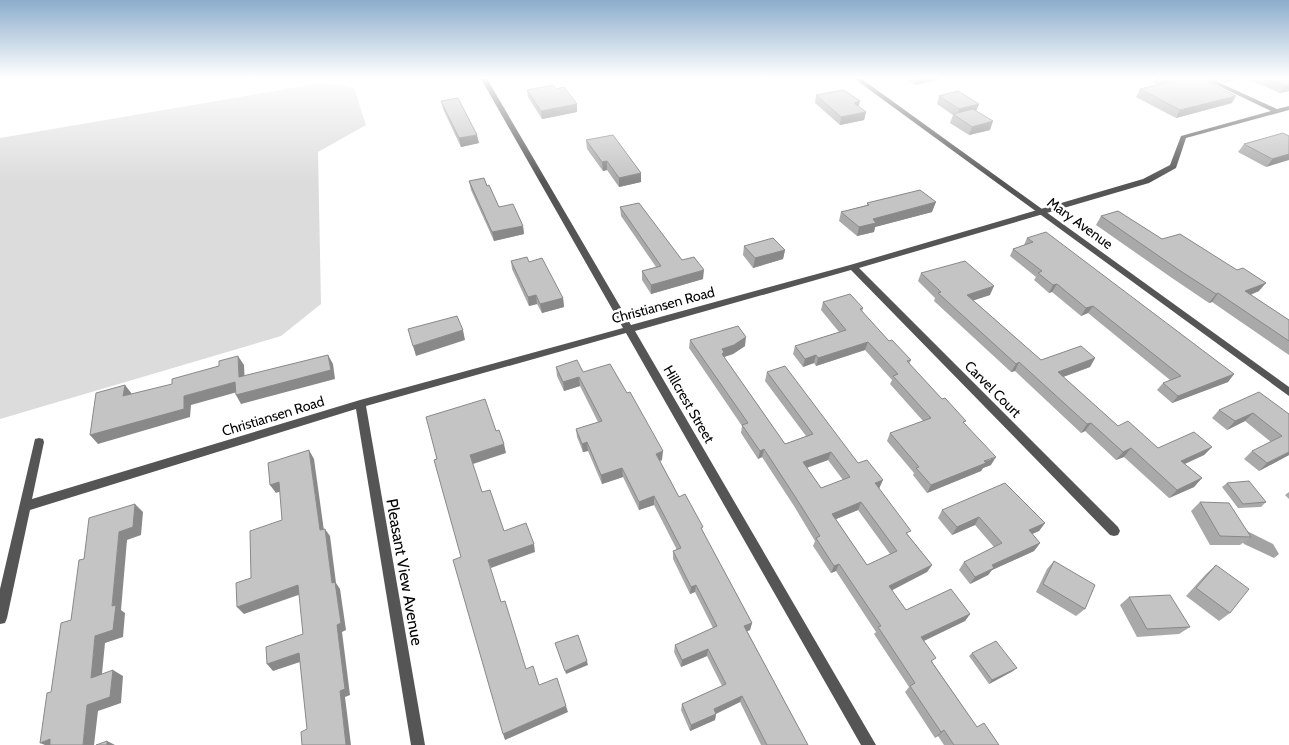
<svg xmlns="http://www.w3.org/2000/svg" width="1289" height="745" font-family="Cabin,sans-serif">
  <rect width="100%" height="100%" fill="#fff"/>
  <!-- green -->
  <path fill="#dcdcdc" d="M321 83 354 88 366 125 318 152 321 304 281 336 0 419V138Z"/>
  <!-- water -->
  <path fill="#a3a3a3" d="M1247 531 1273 544 1279 554 1274 558 1244 544 1240 538 1243 532Z"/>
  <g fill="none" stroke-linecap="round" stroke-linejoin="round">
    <!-- minor -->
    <path fill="#555" fill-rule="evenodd" d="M480 77H486L631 325 850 265 1143 179 1170 165 1181 136 1271 111 1200 77H1207L1277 109 1289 106V110L1186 138 1176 168 1149 183 859 268 1118 527 1120 531 1118 535 1114 536 1110 535 851 270 635 331 876 745H861L626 333 366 406 425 745H411L356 409 30 510 7 618 5 623 0 624V589L35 439 39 438 43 439 44 442 32 499 360 400 623 328Z"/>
    <!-- tertiary -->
    <path fill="#555" fill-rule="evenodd" d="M852 77H859L1289 387V396Z"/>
  </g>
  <!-- wall -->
  <path fill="#a9a9a9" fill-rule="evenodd" d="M903 77H939L938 80 915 85Z
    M1156 77H1289V91L1280 93 1245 78 1224 83 1217 80 1214 85 1232 103 1176 118 1136 97 1140 89 1158 85 1153 83Z
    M556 89 577 104V112L542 119 528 97 527 90Z
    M816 95 859 107 866 112 864 120 840 125 815 103Z
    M939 96 979 104 976 111 990 130 969 135 950 123 953 115 937 104Z
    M441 101 479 143 461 147 443 109Z
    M1289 136 1266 167 1238 152 1244 144Z
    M586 140 641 182 619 187 607 170 603 171 587 149Z
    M469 181 487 186 499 207 523 226 524 234 494 241 471 190Z
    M867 203 932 212 875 227 874 232 857 236 839 221 841 212 867 205Z
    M620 207 682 260 703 279 651 294 642 280V271L656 267 621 216Z
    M1101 216 1162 239 1259 291 1251 295 1289 320V355L1212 302 1209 303 1172 278 1096 225Z
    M1027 238 1234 374 1228 382 1172 403 1157 390 1163 383 1170 380 1088 313 1081 316 1052 292 1049 293 1034 280 1036 277 1010 256 1013 249 1024 245Z
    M744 246 785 250 783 259 753 268 743 255Z
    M511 261 529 262 563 298 564 307 542 313 537 304 529 306 512 269Z
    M921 273 990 295 973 300 1041 360 1095 358 1090 367 1063 377 1118 426 1158 448 1212 447 1204 455 1185 464 1202 478 1194 487 1169 498 1124 457 1116 460 1085 431 1081 433 1015 371 1011 372 934 301 935 298 918 281Z
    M823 302 863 308 862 312 889 341 911 360 909 364 965 424 991 465 983 468 981 471 927 493 913 475 914 473 887 441 890 433 923 421 890 384 892 380 865 350 816 366 814 363 803 367 793 354 795 346 839 332 821 310Z
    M690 340 745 346 733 354 724 357 785 444 806 436 765 381 767 372 858 463 879 489 909 536 932 565 927 572 891 590 906 610 970 614 965 621 924 641 933 663 977 727 999 745H944L938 736 935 738 905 692 909 687 874 634 876 632 836 571 831 573 813 546 815 541 794 506 762 457 758 459 741 433 742 426 689 348ZM828 460 843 480 821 488 807 468ZM858 510 890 554 867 565 836 519Z
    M556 367 583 372 662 460 660 461 679 497 703 532 752 623 750 630 747 631 808 745H761L740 702 716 714 715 720 690 731 681 710 682 704 722 686 707 656 681 667 674 652 675 645 713 628 695 592 690 594 673 559V551L677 550 654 505 639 510 623 477 602 484 588 451 583 452 577 437 576 429 598 422 580 386 564 391 557 376Z
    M1219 410 1289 414V455L1259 471 1244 459 1252 451 1271 442 1245 421 1227 430 1212 418Z
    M1227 483 1266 502 1261 507 1238 508 1222 487Z
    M1289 492V499L1285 495Z
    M1200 502 1251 537 1240 545H1210L1191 511Z
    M942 510 1045 523 1039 531 1032 534 1040 543 1034 551 992 570 988 575 970 584 959 570 964 562 994 547 975 525 952 535 938 518Z
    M1054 561 1085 609 1076 616 1036 592 1047 569Z
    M1216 565 1230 613 1219 621 1186 596 1206 574Z
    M1129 597 1190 627 1179 634 1137 637 1120 605Z
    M972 653 1013 671 989 684 969 656Z"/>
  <!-- shaded-wall -->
  <path fill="#898989" d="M784 77H797L783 80Z
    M918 77H939L938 80 915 85Z
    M1228 77H1245V78L1224 83Z
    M1218 78 1214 86 1206 81Z
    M1289 85V91L1280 93 1285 86Z
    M1236 96 1232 103 1176 118 1180 110Z
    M860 101 858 109 854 103Z
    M577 104V112L542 119 541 111Z
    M979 104 975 113 957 118 959 109Z
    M866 112 864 120 840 125 841 117Z
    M993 121 990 130 969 135 972 127Z
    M477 135 479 143 461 147 459 138Z
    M1289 154V160L1266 167 1272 159Z
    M607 161V170L603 171 602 162Z
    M641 173V182L619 187V178Z
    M936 202 932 212 875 227 874 232 857 236 859 227 873 219Z
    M523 226 524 234 494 241 492 232Z
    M785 250 783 259 753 268 755 258Z
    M704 270 703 279 651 294V285Z
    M1266 283 1259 291 1237 299 1245 291Z
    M1057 284 1052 292 1049 293 1053 285Z
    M994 286 990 295 963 304 967 295Z
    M1218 293 1212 302 1209 303 1216 294Z
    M536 295 537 304 529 306 528 297Z
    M563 298 564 307 542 313 540 304Z
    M1093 306 1088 313 1081 316 1086 308Z
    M463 330 465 340 416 356 413 346Z
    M746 337 745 346 733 354 724 357 721 363 722 349Z
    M868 342 865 350 816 366 818 358Z
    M328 355 333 364 335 379 241 404 236 395Z
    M816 355 814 363 803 367 805 359Z
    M238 356 244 365 245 386 239 377Z
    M1095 358 1090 367 1052 381 1058 372Z
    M1019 362 1015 371 1011 372 1016 364Z
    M1234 374 1228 382 1172 403 1178 396Z
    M579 377 580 386 564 391 563 382Z
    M235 382 241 391 191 405 190 417 98 444 90 435 184 396Z
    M125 385 132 394 123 396Z
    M1253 413 1245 421 1227 430 1235 421Z
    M1091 423 1085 431 1081 433 1087 424Z
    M587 442 588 451 583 452 582 444Z
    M504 444 506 453 473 464 470 455Z
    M1212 447 1204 455 1173 469 1181 461Z
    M1131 448 1124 457 1116 460 1123 452Z
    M764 449 762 457 758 459 760 451Z
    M309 450 314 459 325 538 320 530Z
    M663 451 662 460 656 462V454Z
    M831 452 828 460 800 470 803 462Z
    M1289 452V455L1259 471 1267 463Z
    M996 457 991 465 983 468 981 471 927 493 931 485Z
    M622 468 623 477 602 484 601 475Z
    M1202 478 1194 487 1169 498 1177 490Z
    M883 480 879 489 875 483Z
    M279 482 284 490 276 493 270 485Z
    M654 496V505L639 510V502Z
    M861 502 858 510 829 522 832 514Z
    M135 504 143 512 141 535 127 540 121 610 125 613 123 637 105 643 101 684 91 678 95 636 112 606 119 532Z
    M979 517 975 525 952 535 957 527Z
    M1045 523 1039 531 1023 538 1029 530Z
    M325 529 330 536 336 583 340 589 346 630 342 632 350 695 345 697 351 745H346L340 691 337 625Z
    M1040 543 1034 551 992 570 988 575 970 584 975 577 992 565Z
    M534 544 535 552 491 568 488 560Z
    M839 564 836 571 831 573 834 566Z
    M932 565 927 572 885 594 889 586Z
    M298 585 304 593 244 614 237 607Z
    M696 585 695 592 690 594 691 587Z
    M970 614 965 621 917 644 921 637Z
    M752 623 750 630 743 633 744 626Z
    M708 649 707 656 681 667 682 660Z
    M299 653 306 660 273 671 267 664Z
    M587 661 588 665 566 674 565 671Z
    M1017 668 1013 671 989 684 992 680Z
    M113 670 123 676 121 703 98 711 94 745H83L87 705Z
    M742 696 740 702 713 715 714 709Z
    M566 706 568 712 505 740 503 734Z
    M716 714 715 720 690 731 691 725Z
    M944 730 938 736 935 738 941 732Z
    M50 739 61 745H45L40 743Z
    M107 741 115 745H107Z"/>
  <!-- building -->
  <path fill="#c4c4c4" stroke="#898989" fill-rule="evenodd" d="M1160 77H1215L1218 78 1206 81 1236 96 1180 110 1140 89 1170 82Z
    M1264 77H1289V85L1285 86Z
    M553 85 556 89 564 87 577 104 541 111 527 90Z
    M844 90 860 101 854 103 866 112 841 117 816 95Z
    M958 91 979 104 959 109 939 96Z
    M458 98 477 135 459 138 441 101Z
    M973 109 993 121 972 127 953 114Z
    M1283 133 1289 136V154L1272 159 1244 144Z
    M613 135 641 173 619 178 607 161 602 162 586 140Z
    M484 178 487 186 489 185 499 207 513 204 523 226 492 232 469 181Z
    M920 190 936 202 873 219 876 223 859 227 841 212 869 205 867 203Z
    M639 203 682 260 694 257 704 270 651 285 642 271 661 266 620 207Z
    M1118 211 1162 239 1180 234 1237 270 1243 268 1266 283 1245 291 1289 320V341L1218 293 1216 294 1179 270 1101 216Z
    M1046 232 1234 374 1178 396 1163 383 1181 376 1093 306 1086 308 1057 284 1053 285 1038 273 1042 271 1013 249 1033 242 1027 238Z
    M773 238 785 250 755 258 744 246Z
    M527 257 529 262 542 258 563 298 540 304 536 295 528 297 511 261Z
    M965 261 994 286 967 295 1041 360 1081 346 1095 358 1058 372 1118 426 1128 421 1158 448 1194 432 1212 447 1181 461 1202 478 1177 490 1131 448 1123 452 1091 423 1087 424 1019 362 1016 364 938 293 941 292 921 273Z
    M850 294 863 308 860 309 889 341 892 340 911 360 907 361 942 399 945 398 966 421 963 422 996 457 984 461 986 463 931 485 916 468 919 467 890 433 931 418 893 376 898 374 868 342 818 358 816 355 805 359 795 346 846 330 823 302Z
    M457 316 463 330 413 346 408 329Z
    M738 326 746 337 734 345 722 349 724 352 722 354 785 444 813 434 767 372 785 366 858 463 867 460 883 480 875 483 911 531 906 533 932 565 889 586 906 610 951 589 970 614 921 637 936 658 931 661 977 727 984 723 999 745H954L944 730 941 732 910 686 915 683 878 627 881 626 839 564 834 566 816 538 820 536 796 498 764 449 760 451 742 425 748 423 690 340ZM831 452 850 477 821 488 803 462ZM861 502 897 551 867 565 832 514Z
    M328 355 331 370 236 395 235 382 184 396V409L90 435 96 393 125 385 123 396 172 384V379L219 366V361L238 356 239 377Z
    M577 360 583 372 610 364 627 393 630 392 663 451 656 454 679 497 685 494 703 527 701 528 752 623 744 626 808 745H767L742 696 714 709 716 714 691 725 682 704 726 684 708 649 682 660 675 645 717 626 696 585 691 587 673 551 681 548 654 496 639 502 622 468 601 475 587 442 582 444 576 429 602 421 579 377 563 382 556 367Z
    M1259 392 1289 414V452L1267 463 1252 451 1282 436 1253 413 1235 421 1219 410Z
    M485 399 496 431 499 430 504 444 470 455 482 492 490 490 504 531 526 523 534 544 488 560 501 602 505 601 526 669 533 666 539 685 557 678 566 706 503 734 453 560 461 557 434 460 437 459 426 417Z
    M309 450 320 530 325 529 332 583 335 582 341 623 337 625 345 689 340 691 346 745H302L301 732 307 729 299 653 267 664 266 647 303 634 298 585 237 607 236 583 251 578 250 531 282 520 279 482 270 485 268 463Z
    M1249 481 1266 502 1243 504 1227 483Z
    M1005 483 1045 523 1029 530 1040 543 992 565 994 568 975 577 964 562 1002 543 979 517 957 527 942 510Z
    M1200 502 1229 503 1251 537 1220 536Z
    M135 504 133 527 119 532 112 606 116 605 113 630 95 636 91 678 113 670 110 697 87 705 83 745H50V739L40 743 47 693 51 692 61 623 71 620 79 560 84 559 89 518Z
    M1054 561 1095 585 1085 609 1043 584Z
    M1216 565 1249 589 1230 613 1196 588Z
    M1170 595 1190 627 1147 629 1129 597Z
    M578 635 587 661 565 671 555 643Z
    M996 641 1017 668 992 680 972 653Z
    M107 741V745H96Z"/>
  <!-- sky -->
  <linearGradient id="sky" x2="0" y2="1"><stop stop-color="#8cadcc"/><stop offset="0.43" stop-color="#fff"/><stop offset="1" stop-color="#fff" stop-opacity="0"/></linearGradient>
  <rect width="1289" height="181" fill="url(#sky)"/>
  <g text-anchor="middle" stroke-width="5" stroke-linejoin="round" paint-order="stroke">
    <!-- street labels -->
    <g font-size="14" fill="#000" stroke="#fff">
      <text transform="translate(1080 223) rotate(36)" y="5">Mary Avenue</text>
      <text transform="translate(663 305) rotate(-15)" y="5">Christiansen Road</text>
      <text transform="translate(993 389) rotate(45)" y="5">Carvel Court</text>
      <text transform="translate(689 404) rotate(60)" y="5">Hillcrest Street</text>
      <text transform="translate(273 416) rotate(-17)" y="5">Christiansen Road</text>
    </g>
    <!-- near-street labels -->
    <g font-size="16" fill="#000" stroke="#fff">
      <text transform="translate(405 572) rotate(80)" y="6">Pleasant View Avenue</text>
    </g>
  </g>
</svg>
